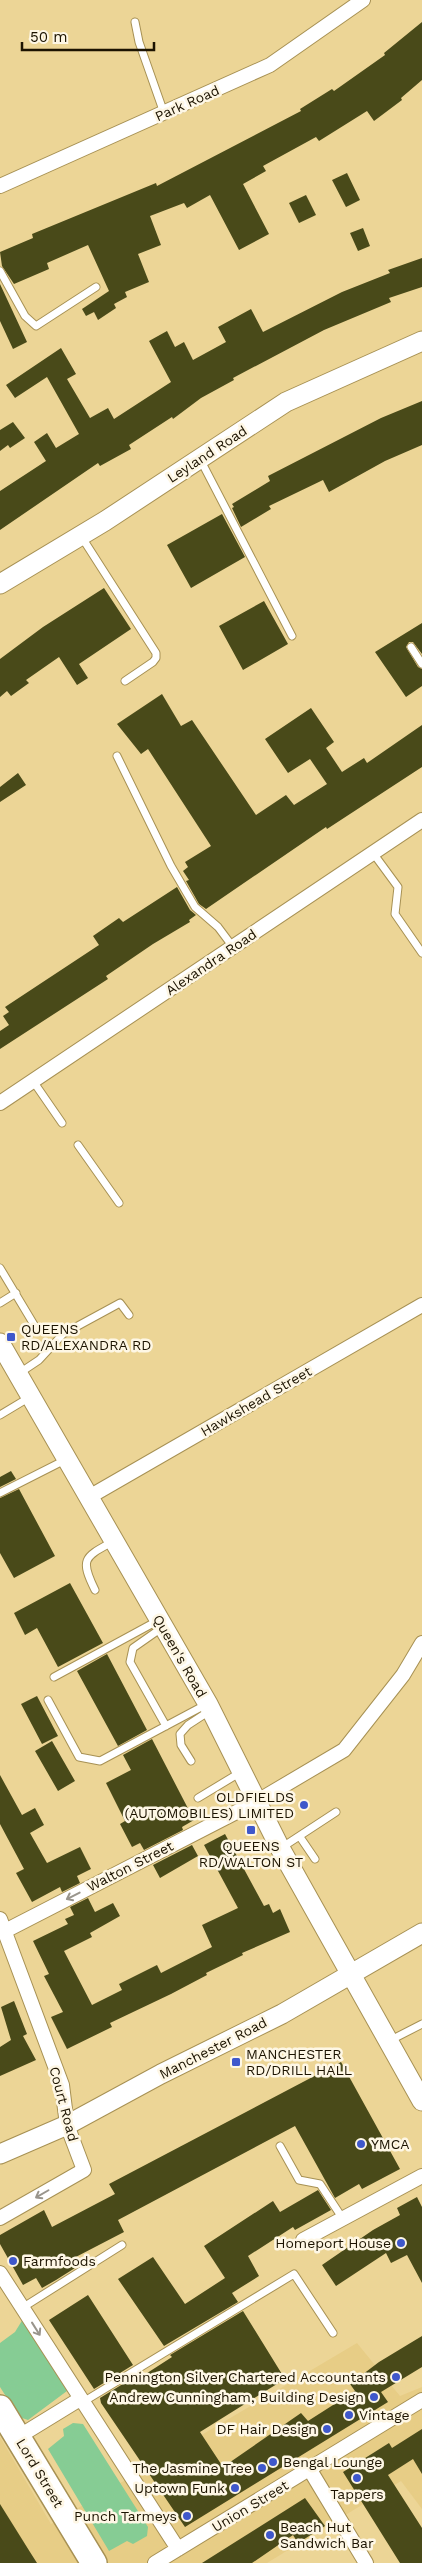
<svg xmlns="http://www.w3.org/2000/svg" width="422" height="2563" font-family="'Work Sans',sans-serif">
  <rect width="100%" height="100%" fill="#ecd596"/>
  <!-- built -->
  <path fill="#e7cd86" d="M357 2343 400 2396 422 2387V2509L401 2481 267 2563H0V2437L51 2524Z"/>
  <!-- green -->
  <path fill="#86cc94" d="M23 2319 67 2391 28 2420 19 2417 0 2387V2343L15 2332Z
    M73 2423 83 2424 148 2527 147 2536 133 2544 127 2541 109 2551 48 2449 64 2436 63 2429Z"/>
  <!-- building -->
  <path fill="#494a19" d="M422 22V80L401 98 402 100 374 121 367 111 319 141 316 137 263 166 266 171 243 184 269 234 239 250 210 195 187 208 184 203 150 216 161 245 138 254 149 282 125 292 127 297 114 304 116 308 98 320 94 312 86 316 82 309 109 291 88 245 47 263 49 269 14 284 2 266 0 252 33 238 32 234 156 183 157 186 301 111 300 109 332 89 334 91 385 55 384 53Z
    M347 173 360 200 346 207 332 180Z
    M306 195 316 215 299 223 289 203Z
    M363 228 370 246 358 251 350 233Z
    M422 258V287L389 298 391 302 324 330 233 378 234 380 201 398 173 419 172 417 129 445 131 449 100 466 98 463 0 530V491L46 461 34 442 47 433 56 448 79 434 47 377 15 398 6 385 61 348 76 374 67 379 90 418 108 408 114 419 171 382 149 341 167 331 175 347 184 342 193 360 226 342 218 327 251 309 263 332 342 292 390 273 388 270Z
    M0 284 27 342 13 349 0 321Z
    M422 401V445L385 461 329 492 323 480 269 506 271 509 241 527 232 508 234 507 232 504 270 481 268 476 381 418Z
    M13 422 25 438 10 448 8 445 0 451V430Z
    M222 514 245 557 191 588 167 545Z
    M104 588 131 629 79 664 88 678 77 685 59 657 26 680 29 683 11 696 7 691 0 697V659L43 627Z
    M264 601 288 644 243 670 219 626Z
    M422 623V654L413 642H409L406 647 418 667 422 669V686L406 697 375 652Z
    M162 694 181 726 192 720 256 815 286 795 294 805 327 784 310 759 288 773 265 739 311 708 334 742 326 748 342 772 364 758 367 763 422 725V767L327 829 326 827 206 909 199 904 186 881 189 880 183 871 188 867 185 862 211 846 148 749 141 754 117 724Z
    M18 773 26 785 0 802V787Z
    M177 887 190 910 196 915 189 920 190 922 153 944 106 976 108 979 0 1049V1031L9 1025 3 1016 9 1012 5 1007 99 945 93 936 119 918 123 922Z
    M11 1471 16 1479 0 1487V1477Z
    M19 1489 55 1556 14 1578 0 1553V1498Z
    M70 1583 103 1643 58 1667 37 1628 25 1635 14 1613Z
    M107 1654 147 1730 118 1746 77 1671Z
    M37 1696 58 1736 42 1744 21 1704Z
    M152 1739 194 1820 182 1827 183 1830 144 1850 140 1843 132 1847 120 1824 125 1821 106 1783 131 1770 123 1755Z
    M52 1741 75 1781 58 1791 35 1751Z
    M0 1775 22 1815 35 1808 44 1825 30 1833 47 1863 80 1847 91 1869 77 1876 80 1883 62 1892 60 1887 32 1902 16 1873 24 1869 0 1824Z
    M225 1834 264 1906 269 1904 273 1913 280 1909 290 1932 242 1953 243 1955 206 1973 207 1975 171 1994 110 2023 112 2027 67 2049 51 2017 63 2012 44 1976 49 1974 33 1941 68 1924 65 1919 74 1915 70 1907 88 1898 95 1912 113 1903 120 1916 90 1933 92 1937 64 1951 92 2005 122 1990 119 1984 157 1965 161 1973 212 1947 202 1925 238 1908 204 1845Z
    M192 1845 198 1856 160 1878 153 1865Z
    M14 2001 27 2034 23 2036 36 2060 0 2076V2047L11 2040 1 2007Z
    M341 2062 400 2169 362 2189 359 2184 335 2198 295 2126 118 2220 124 2232 70 2260 75 2268 56 2280 42 2288 36 2278 23 2285 0 2244V2235L44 2210 52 2227 115 2194 109 2184Z
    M318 2190 331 2210 295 2230 293 2227 248 2256 259 2276 232 2293 238 2302 164 2346 118 2279 153 2257 185 2304 225 2278 204 2246 273 2201 280 2212Z
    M417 2197 422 2207V2283L407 2255 391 2263 386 2253 336 2286 322 2265 373 2230 400 2215 397 2208Z
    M88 2295 133 2365 94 2389 49 2320Z
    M243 2311 285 2379 200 2432 223 2467 301 2413 308 2421 355 2391 350 2384 379 2362 422 2336V2367L381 2392 388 2402 185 2527 101 2403 100 2398 139 2374 141 2377 172 2357 170 2355Z
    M422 2429V2474L413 2459 388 2475 422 2528V2563H400L343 2472 389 2443 392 2448Z
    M305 2498 325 2526 298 2543 293 2535 252 2563H202Z
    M0 2504 30 2552 37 2563H0Z"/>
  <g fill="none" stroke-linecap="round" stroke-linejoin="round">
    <defs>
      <path id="lane" d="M135 22 139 42 164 113
        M0 271 25 316 36 326 96 287
        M200 459 292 636
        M81 536 156 653V658L153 662 125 681
        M411 647 422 664
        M117 756 171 866 195 907 218 927 233 947
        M373 853 398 887 395 914 422 953
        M33 1081 62 1123
        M78 1145 119 1203
        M0 1268 36 1328
        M0 1303 16 1293
        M18 1374 39 1360 63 1334 120 1303 129 1315
        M0 1415 30 1397
        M0 1493 67 1459
        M95 1590C79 1558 85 1557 114 1541
        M163 1627 133 1648 130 1662 166 1726
        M54 1677 159 1620
        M48 1700 79 1757 100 1761 207 1704
        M191 1761 181 1745 180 1734 188 1725 211 1710
        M198 1798 241 1772
        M300 1837 315 1859
        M281 1848 336 1812
        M389 2041 422 2024
        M280 2146 299 2180 320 2184 343 2219
        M22 2308 122 2245
        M83 2402 294 2274 333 2333"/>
      <path id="street" d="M0 186 270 65 363 0
        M0 1103 422 820
        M89 1497 422 1305
        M0 1919 62 2085 67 2125 84 2170 0 2218
        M5 1931 256 1802 344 1750 403 1675 422 1643
        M303 2240 422 2176
        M0 2273 178 2549
        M18 2437 80 2399
        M310 2470 366 2563
        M155 2563 422 2400"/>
      <path id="secondary" d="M0 584 105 521 286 402 422 341
        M0 1343 208 1704 280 1848 422 2101
        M0 2154 67 2125 161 2074 282 2014 422 1933"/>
      <path id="highway" d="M0 2408 94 2563"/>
    </defs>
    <!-- lane casing -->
    <use href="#lane" stroke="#a79154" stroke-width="9"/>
    <!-- street casing -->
    <use href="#street" stroke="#a79154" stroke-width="16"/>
    <!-- secondary casing -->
    <use href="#secondary" stroke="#a79154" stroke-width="21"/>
    <!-- highway casing -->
    <use href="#highway" stroke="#a79154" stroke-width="28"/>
    <!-- lane -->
    <use href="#lane" stroke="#fff" stroke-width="7"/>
    <!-- street -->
    <use href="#street" stroke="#fff" stroke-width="14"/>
    <!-- secondary -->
    <use href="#secondary" stroke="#fff" stroke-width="19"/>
    <!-- highway -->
    <use href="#highway" stroke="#fff" stroke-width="25"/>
  </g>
  <!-- one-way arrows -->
  <defs><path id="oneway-shaft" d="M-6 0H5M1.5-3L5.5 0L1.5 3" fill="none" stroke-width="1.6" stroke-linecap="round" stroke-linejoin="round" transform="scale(1.25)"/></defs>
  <g stroke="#99958c">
    <use href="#oneway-shaft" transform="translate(73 1896) rotate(153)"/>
    <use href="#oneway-shaft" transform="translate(42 2194) rotate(150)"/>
    <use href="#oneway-shaft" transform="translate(36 2329) rotate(58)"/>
  </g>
  <!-- markers -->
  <g fill="#3f58cb" stroke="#fef7e5" stroke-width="2">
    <rect x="6" y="1332" width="10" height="10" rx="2.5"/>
    <circle cx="304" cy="1805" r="5"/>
    <rect x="246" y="1825" width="10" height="10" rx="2.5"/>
    <rect x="231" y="2057" width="10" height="10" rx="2.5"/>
    <circle cx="361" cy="2144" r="5"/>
    <circle cx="401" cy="2243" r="5"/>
    <circle cx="13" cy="2261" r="5"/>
    <circle cx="396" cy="2377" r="5"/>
    <circle cx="374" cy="2397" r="5"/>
    <circle cx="349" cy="2415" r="5"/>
    <circle cx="327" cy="2429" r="5"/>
    <circle cx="273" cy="2462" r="5"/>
    <circle cx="262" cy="2468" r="5"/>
    <circle cx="357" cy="2478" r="5"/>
    <circle cx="235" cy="2488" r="5"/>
    <circle cx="187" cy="2516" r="5"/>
    <circle cx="270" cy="2535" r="5"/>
  </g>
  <g text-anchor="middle" stroke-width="5" stroke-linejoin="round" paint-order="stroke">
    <!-- street labels -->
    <g font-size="14" fill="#1c1300" stroke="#fef7e5">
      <text transform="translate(187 103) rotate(-24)" y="5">Park Road</text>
      <text transform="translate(207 454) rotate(-33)" y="5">Leyland Road</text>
      <text transform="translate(211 962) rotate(-34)" y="5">Alexandra Road</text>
      <text transform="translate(256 1401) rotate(-30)" y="5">Hawkshead Street</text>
      <text transform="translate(180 1656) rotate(60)" y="5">Queen's Road</text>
      <text transform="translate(130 1866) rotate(-27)" y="5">Walton Street</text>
      <text transform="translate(213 2048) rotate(-27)" y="5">Manchester Road</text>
      <text transform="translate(64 2104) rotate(75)" y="5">Court Road</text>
      <text transform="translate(40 2473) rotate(59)" y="5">Lord Street</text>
      <text transform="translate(250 2506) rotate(-31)" y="5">Union Street</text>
    </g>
    <!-- poi labels -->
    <g font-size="14" fill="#1c1300" stroke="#fef7e5" text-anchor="end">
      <text x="21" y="1334" text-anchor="start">QUEENS<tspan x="21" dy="16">RD/ALEXANDRA RD</tspan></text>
      <text x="294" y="1802">OLDFIELDS<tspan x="294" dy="16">(AUTOMOBILES) LIMITED</tspan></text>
      <text x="251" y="1851" text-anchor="middle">QUEENS<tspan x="251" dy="16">RD/WALTON ST</tspan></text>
      <text x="246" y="2059" text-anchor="start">MANCHESTER<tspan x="246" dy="16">RD/DRILL HALL</tspan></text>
      <text x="371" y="2149" text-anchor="start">YMCA</text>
      <text x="391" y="2248">Homeport House</text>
      <text x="23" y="2266" text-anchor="start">Farmfoods</text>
      <text x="386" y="2382">Pennington Silver Chartered Accountants</text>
      <text x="364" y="2402">Andrew Cunningham, Building Design</text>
      <text x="359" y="2420" text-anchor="start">Vintage</text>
      <text x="317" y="2434">DF Hair Design</text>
      <text x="283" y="2467" text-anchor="start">Bengal Lounge</text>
      <text x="252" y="2473">The Jasmine Tree</text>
      <text x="225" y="2493">Uptown Funk</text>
      <text x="357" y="2499" text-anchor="middle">Tappers</text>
      <text x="177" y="2521">Punch Tarmeys</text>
      <text x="280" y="2532" text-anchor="start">Beach Hut<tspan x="280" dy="16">Sandwich Bar</tspan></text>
    </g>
  </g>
  <!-- scale -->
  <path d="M22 42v8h132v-8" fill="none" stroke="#1c1300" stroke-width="2.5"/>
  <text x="30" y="42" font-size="15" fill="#1c1300" stroke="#fef7e5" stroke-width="4" paint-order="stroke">50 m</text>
</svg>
